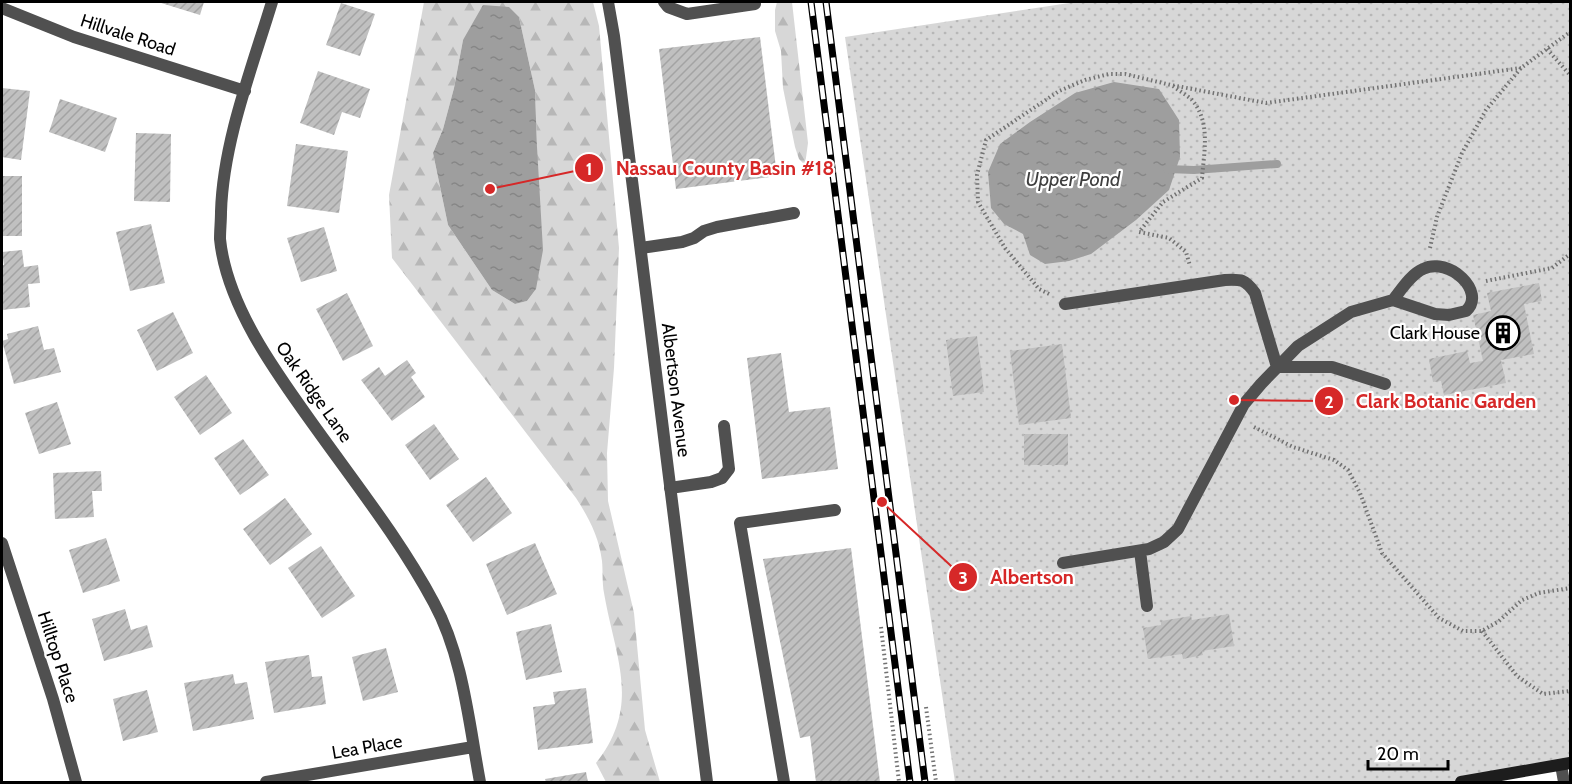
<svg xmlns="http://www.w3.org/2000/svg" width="1572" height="784" font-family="Cabin,sans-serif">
  <defs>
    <pattern id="forest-firs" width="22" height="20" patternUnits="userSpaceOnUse" patternTransform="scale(1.5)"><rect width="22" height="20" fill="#d7d7d7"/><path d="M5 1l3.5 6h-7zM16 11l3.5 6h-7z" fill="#b7b7b7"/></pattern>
    <pattern id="park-dots" width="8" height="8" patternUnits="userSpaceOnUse" patternTransform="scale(1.5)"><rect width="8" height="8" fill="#d7d7d7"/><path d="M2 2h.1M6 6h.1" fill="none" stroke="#b7b7b7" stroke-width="1.8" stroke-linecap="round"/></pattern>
    <pattern id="water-ripples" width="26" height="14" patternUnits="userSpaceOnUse" patternTransform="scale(1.5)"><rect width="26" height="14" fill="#9e9e9e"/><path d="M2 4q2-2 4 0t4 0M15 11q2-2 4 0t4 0" fill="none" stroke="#868686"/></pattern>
    <pattern id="building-hatch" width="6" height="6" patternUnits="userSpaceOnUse" patternTransform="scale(1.5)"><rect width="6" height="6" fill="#c0c0c0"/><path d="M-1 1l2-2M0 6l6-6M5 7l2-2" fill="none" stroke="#a3a3a3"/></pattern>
  </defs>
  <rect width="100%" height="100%" fill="#fff"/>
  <!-- forest -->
  <path fill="url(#forest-firs)" fill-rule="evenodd" d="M424 2H593L599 26 619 248 614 368 607 453 608 501 634 613 645 730 660 782H606L596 763C642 705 615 657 604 593 602 582 603 571 602 561 599 537 589 518 576 498L392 258 389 195ZM519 17 535 90 537 147 536 289 527 301 515 304 492 290 448 225 433 153 443 129 454 88 463 40Z
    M777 2H792L808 143 805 165 799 159 795 147 783 88 781 51 775 31V10Z"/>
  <!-- park -->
  <path fill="url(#park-dots)" d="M1076 2H1570V763L1457 782H955L845 37Z"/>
  <!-- water -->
  <path fill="url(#water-ripples)" d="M483 5 509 7 519 17 535 90 537 147 543 250 536 289 527 301 515 304 492 290 448 225 433 153 443 129 454 88 463 40Z
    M1114 82 1159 89 1179 120 1180 157 1169 190 1136 220 1091 254 1069 261 1045 264 1030 255 1023 234 1004 224 991 208 988 172 1000 144 1030 122 1075 93Z"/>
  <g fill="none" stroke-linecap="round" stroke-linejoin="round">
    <!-- stream -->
    <path stroke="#9e9e9e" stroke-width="8" d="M1167 169 1194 170 1277 164"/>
  </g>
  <!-- building -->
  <path fill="url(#building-hatch)" d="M158 2H204L200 15Z
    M341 3 375 14 360 56 326 45Z
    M760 37 777 176 676 189 659 49Z
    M318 71 370 89 360 118 342 112 334 135 300 123Z
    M2 88 30 91 21 160 2 157Z
    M60 99 117 118 105 152 49 132Z
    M136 133 171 134 170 202 134 201Z
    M296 144 348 151 339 213 287 206Z
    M2 176H22V236H2Z
    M151 224 165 283 130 291 116 232Z
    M324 227 337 271 301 282 287 238Z
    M22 250 24 267 38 265 40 283 28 284 30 307 2 310V265H4L2 252Z
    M1539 283 1542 301 1524 304 1534 354 1501 360 1506 383 1444 395 1441 381 1433 382 1429 359 1467 351 1470 363 1483 361 1473 315 1491 311 1487 293Z
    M347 293 373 346 343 361 316 309Z
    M173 312 193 353 157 371 137 330Z
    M38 326 44 350 54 348 61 372 14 384 2 341 8 339 7 334Z
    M977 336 984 392 953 396 946 340Z
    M1062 344 1071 418 1019 425 1010 351Z
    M781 353 789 412 830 407 838 469 762 479 747 358Z
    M407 360 416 373 411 377 425 397 392 421 361 380 379 367 385 376Z
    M206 375 232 413 200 435 174 397Z
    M57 402 71 444 39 454 25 413Z
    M434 424 459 459 430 480 405 445Z
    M1024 434H1068V465H1024Z
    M243 439 269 475 240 495 214 458Z
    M101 471 102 491H92L94 517 55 519 53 473Z
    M486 477 512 513 473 542 446 505Z
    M285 498 312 534 270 565 243 529Z
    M106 538 120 581 83 593 69 550Z
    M535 543 557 594 507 615 486 564Z
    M321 546 355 596 322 618 288 568Z
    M851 548 880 782H816L810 736 800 738 763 559Z
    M125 609 131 630 147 625 153 647 104 661 92 619Z
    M1229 614 1234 646 1202 651 1203 655 1183 659 1182 654 1148 659 1143 628 1161 625V621L1191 616 1192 620Z
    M551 624 562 672 526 680 516 632Z
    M386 648 398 692 363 701 352 657Z
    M309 655 312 677 322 676 326 704 274 713 265 662Z
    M233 674 235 684 247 682 254 719 193 731 184 683Z
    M586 688 593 743 538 750 533 707 555 704 553 692Z
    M147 690 158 732 123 741 113 699Z
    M586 772 588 782H546L545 779Z"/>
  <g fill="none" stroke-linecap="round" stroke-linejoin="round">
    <!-- path -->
    <path stroke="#727272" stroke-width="4" stroke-dasharray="1.5 3" stroke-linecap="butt" d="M1547 49 1570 75
      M1173 86C1179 91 1187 95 1192 100 1211 122 1204 152 1202 178L1163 202 1139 232 1169 238 1186 252 1190 266
      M1430 248 1437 217 1462 153 1486 110 1521 68 1570 32
      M1486 281 1552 268 1570 254
      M1049 294 1039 289 1005 248 978 202 977 175 986 140 1059 91 1085 80 1109 74H1125L1171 85 1266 103 1521 68
      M1254 427 1293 447 1334 460 1348 470 1360 493 1382 553 1439 618 1463 631H1482L1499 621 1522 600 1539 593 1570 588
      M881 627 899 782
      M1482 631 1517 676 1543 694 1570 691
      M926 707 936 782"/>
    <!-- lane -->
    <path stroke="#505050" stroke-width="12" d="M664 2 668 7 687 14 755 4
      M641 248 682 242 694 238 704 231 717 227 794 213
      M1065 304 1225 280C1241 279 1245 279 1255 293L1277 367H1332L1385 384
      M670 488 711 482 722 478 729 469 724 426
      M1140 551 1147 606
      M1063 563 1149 549 1164 542 1178 529 1244 404 1261 384 1298 346 1351 312 1393 300 1435 314 1449 315 1466 311C1487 292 1449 256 1423 269 1411 274 1401 290 1393 300
      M784 782 740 523 835 510"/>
    <!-- street -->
    <path stroke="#505050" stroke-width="12" d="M272 2C252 68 223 142 221 212 221 221 220 230 220 239 227 310 283 382 323 438 362 492 403 545 434 603 463 656 469 724 480 782
      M608 2 614 36 707 782
      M2 8 74 37 245 91
      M2 543 53 699 76 782
      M1561 765 1564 782
      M266 782 473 747"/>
    <!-- secondary -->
    <path stroke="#1d1d1d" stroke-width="12" d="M1461 782 1570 763"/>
    <defs>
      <path id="rail" d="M811 2 910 782
        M826 2 925 782"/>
    </defs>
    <!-- rail casing -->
    <use href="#rail" stroke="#000" stroke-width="7"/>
    <!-- rail -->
    <use href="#rail" stroke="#fff" stroke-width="4.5" stroke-dasharray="14" stroke-linecap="butt"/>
  </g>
  <!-- icons -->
  <defs>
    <symbol id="building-ring" viewBox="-11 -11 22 22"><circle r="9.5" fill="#fff" stroke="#000" stroke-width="1.5"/><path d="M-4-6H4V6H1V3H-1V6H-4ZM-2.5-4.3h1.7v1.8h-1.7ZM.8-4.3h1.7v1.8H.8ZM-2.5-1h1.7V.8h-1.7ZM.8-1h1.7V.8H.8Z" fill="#000"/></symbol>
  </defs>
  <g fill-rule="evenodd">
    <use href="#building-ring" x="1484" y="314" width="38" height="38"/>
  </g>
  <g text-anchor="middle" stroke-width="4.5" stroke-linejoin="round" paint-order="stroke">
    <!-- street labels -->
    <g font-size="18" fill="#000" stroke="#fff">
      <text transform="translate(128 35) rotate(18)" y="6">Hillvale Road</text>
      <text transform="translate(676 390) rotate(83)" y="6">Albertson Avenue</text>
      <text transform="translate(314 392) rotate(55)" y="6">Oak Ridge Lane</text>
      <text transform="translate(58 657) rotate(72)" y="6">Hilltop Place</text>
      <text transform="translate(367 747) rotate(-10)" y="6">Lea Place</text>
    </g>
    <!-- poi labels -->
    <g font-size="18" fill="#000" stroke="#fff" text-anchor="end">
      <text x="1480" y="339">Clark House</text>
    </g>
    <!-- water labels -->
    <g font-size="20" font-style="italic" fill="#3f3f3f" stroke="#fff">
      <text x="1073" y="186">Upper Pond</text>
    </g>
  </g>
  <!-- callouts -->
  <path fill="none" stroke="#d62828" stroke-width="2" d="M490 189L589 168M1234 400L1329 401M882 502L963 577"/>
  <g fill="#d62828" stroke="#fff" stroke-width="2">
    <circle cx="490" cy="189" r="6"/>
    <circle cx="1234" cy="400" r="6"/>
    <circle cx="882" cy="502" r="6"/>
    <circle cx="589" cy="168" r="15"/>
    <circle cx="1329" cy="401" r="15"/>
    <circle cx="963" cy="577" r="15"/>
  </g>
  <g font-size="18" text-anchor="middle" font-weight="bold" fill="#fff">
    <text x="589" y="175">1</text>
    <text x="1329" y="408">2</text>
    <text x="963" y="584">3</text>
  </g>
  <g font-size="20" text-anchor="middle" font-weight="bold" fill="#d62828" stroke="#fff" stroke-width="4.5" stroke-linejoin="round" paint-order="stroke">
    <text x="725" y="175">Nassau County Basin #18</text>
    <text x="1446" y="408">Clark Botanic Garden</text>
    <text x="1032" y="584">Albertson</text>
  </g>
  <!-- border -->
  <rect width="1572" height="784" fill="none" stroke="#000000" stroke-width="6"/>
  <!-- scale -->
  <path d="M1368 760v9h80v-9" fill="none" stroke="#000000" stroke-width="3"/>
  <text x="1377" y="760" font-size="18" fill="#000000" stroke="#ffffff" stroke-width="4.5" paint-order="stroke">20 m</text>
</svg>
